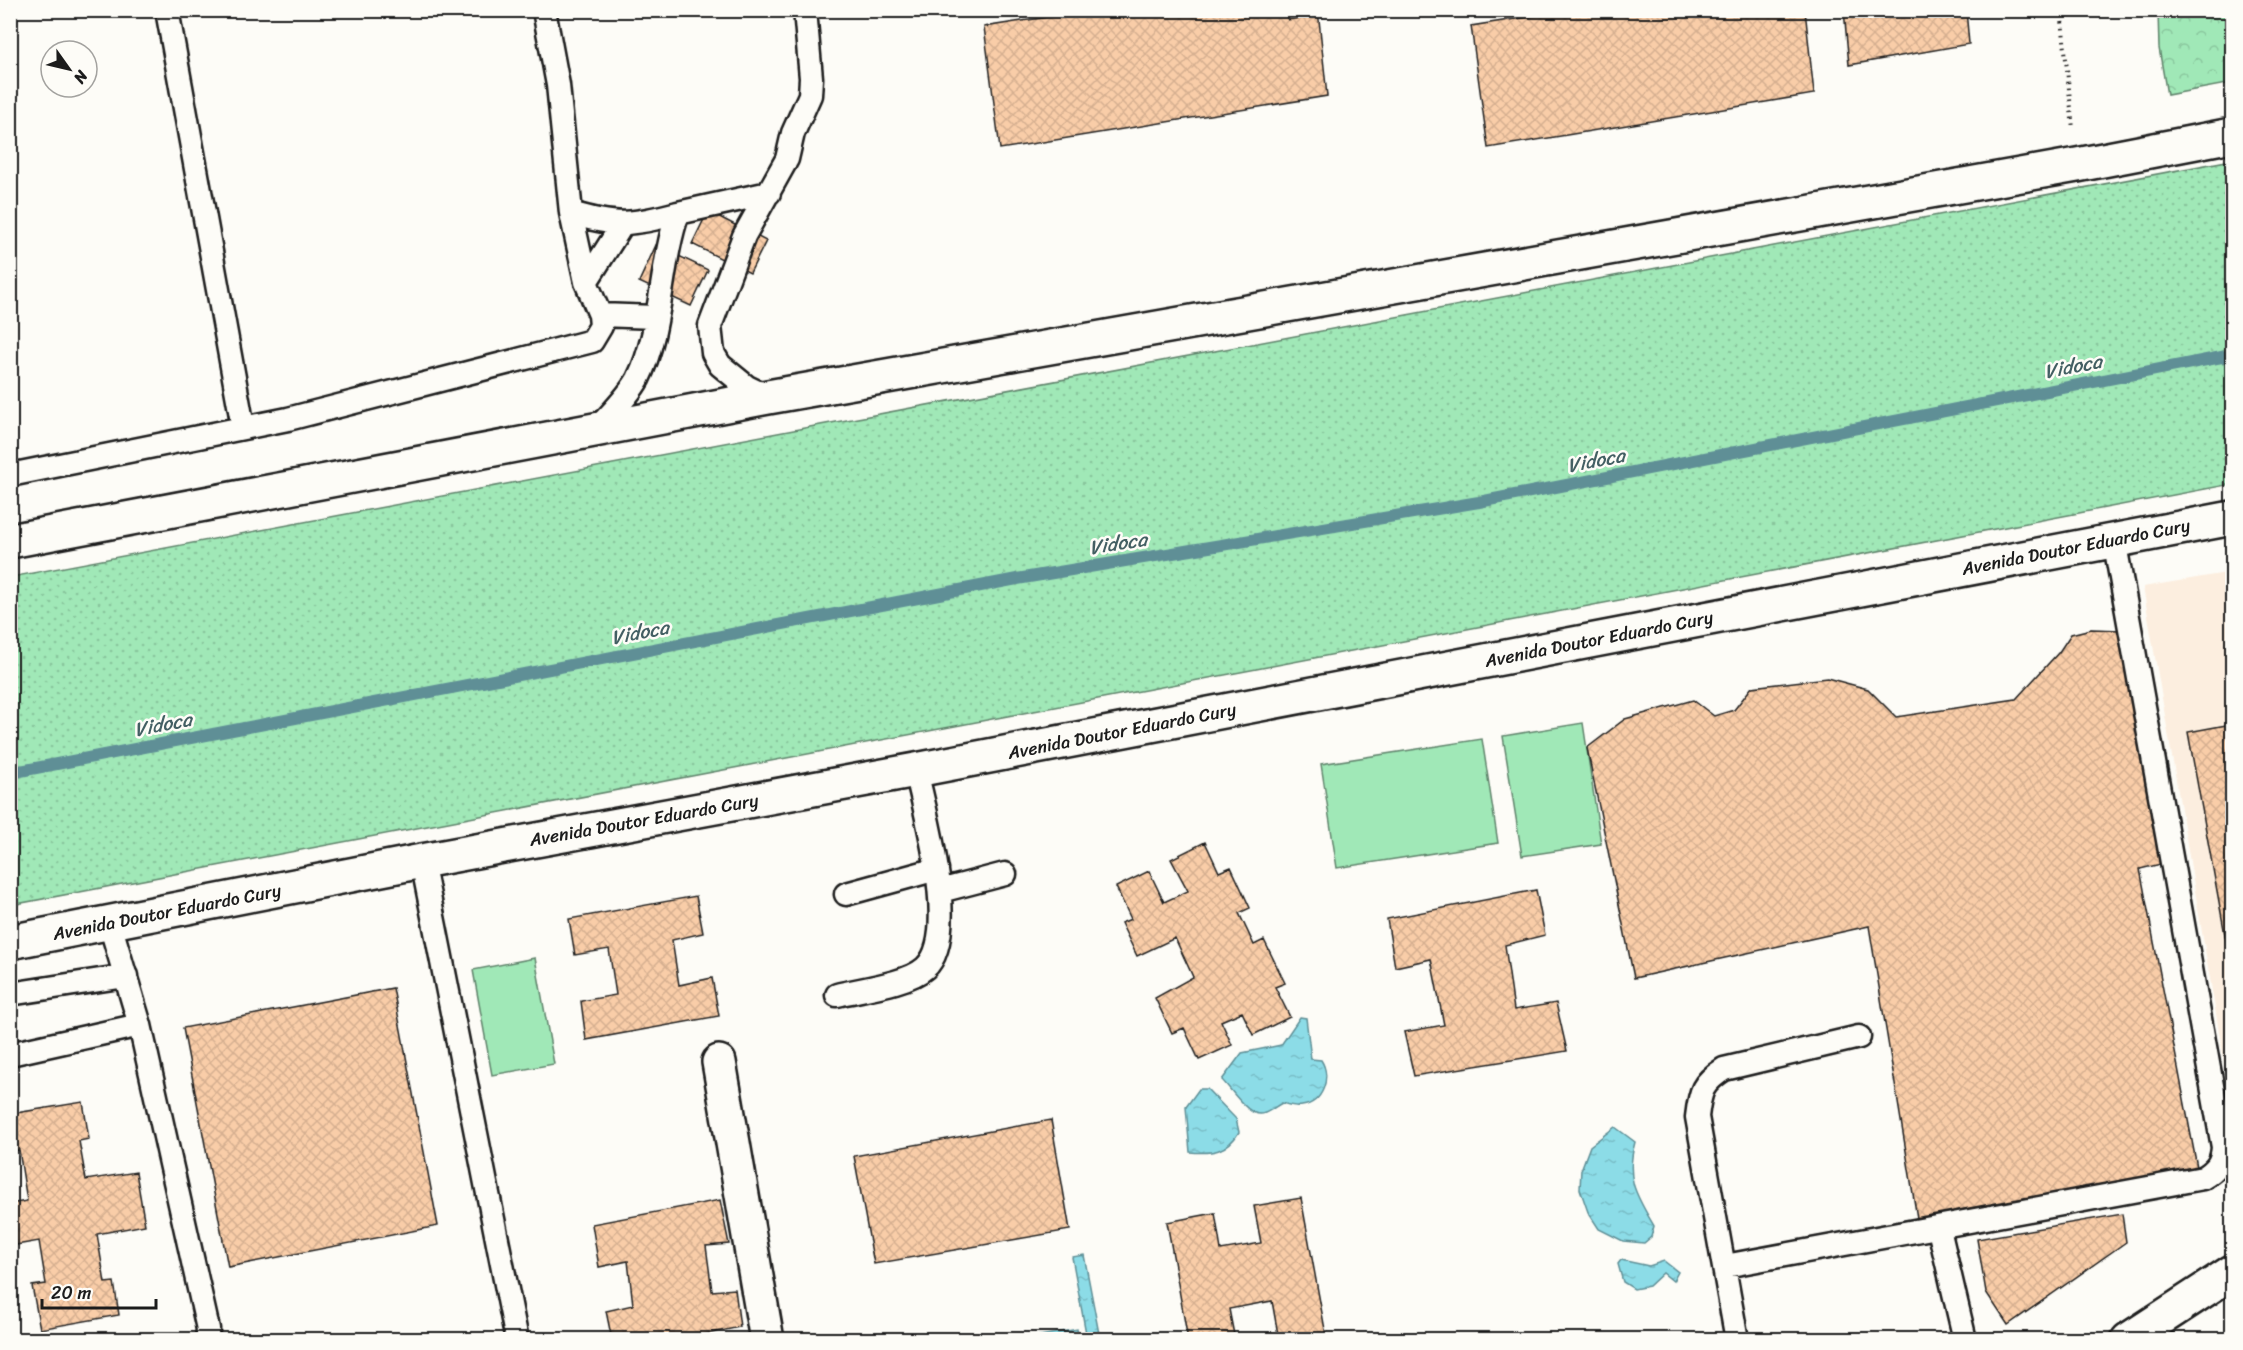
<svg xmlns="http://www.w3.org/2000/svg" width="2243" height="1350" font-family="Sriracha,sans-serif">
  <defs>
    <pattern id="grass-dots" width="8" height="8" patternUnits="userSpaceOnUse" patternTransform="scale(1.5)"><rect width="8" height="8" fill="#a0e8b7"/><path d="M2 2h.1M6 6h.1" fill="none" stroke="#89c69d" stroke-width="1.8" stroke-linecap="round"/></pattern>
    <pattern id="forest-crowns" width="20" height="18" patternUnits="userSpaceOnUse" patternTransform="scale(1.5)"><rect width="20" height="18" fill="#a0e8b7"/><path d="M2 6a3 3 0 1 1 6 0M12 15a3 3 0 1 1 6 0" fill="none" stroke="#89c69d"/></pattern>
    <pattern id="water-ripples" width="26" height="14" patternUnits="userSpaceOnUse" patternTransform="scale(1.5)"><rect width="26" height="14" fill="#8cdce7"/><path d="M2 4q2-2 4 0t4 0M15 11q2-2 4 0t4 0" fill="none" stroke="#78bcc6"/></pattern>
    <pattern id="building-cross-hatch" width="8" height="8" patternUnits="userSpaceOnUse" patternTransform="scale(1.5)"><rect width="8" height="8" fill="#f9cda8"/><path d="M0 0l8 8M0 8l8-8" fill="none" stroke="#d5af90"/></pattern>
  </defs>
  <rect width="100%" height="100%" fill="#fdfcf7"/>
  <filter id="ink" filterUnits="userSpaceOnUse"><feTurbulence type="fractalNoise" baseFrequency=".0167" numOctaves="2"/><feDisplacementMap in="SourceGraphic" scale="12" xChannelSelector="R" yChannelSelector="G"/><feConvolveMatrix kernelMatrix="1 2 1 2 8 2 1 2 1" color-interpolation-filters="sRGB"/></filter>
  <g filter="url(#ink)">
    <!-- built -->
    <path fill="#fceedf" d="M2232 572V1107L2143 587Z"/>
    <!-- grass -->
    <path fill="url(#grass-dots)" stroke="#5e826a" stroke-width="1.5" d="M2232 160V484L11 905V577Z"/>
    <!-- forest -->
    <path fill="url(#forest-crowns)" stroke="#5e826a" stroke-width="1.5" d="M2158 11H2232V83L2167 95 2159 48Z"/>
    <!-- garden -->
    <path fill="#a0e8b7" stroke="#5e826a" stroke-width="1.5" d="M1583 723 1601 844 1522 856 1503 736Z
      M1482 739 1498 843 1337 868 1321 764Z
      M535 958 554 1064 492 1075 473 970Z"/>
    <!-- water -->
    <path fill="url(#water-ripples)" stroke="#5f8f96" stroke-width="1.5" d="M1300 1017 1306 1018 1311 1059 1321 1060C1332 1077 1323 1103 1302 1106 1295 1107 1289 1105 1282 1103 1276 1106 1271 1111 1265 1113 1250 1120 1233 1091 1222 1080L1242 1053 1281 1045Z
      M1199 1089H1207L1236 1119 1239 1132C1227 1152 1212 1154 1190 1152L1186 1107Z
      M1615 1127 1635 1142C1625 1179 1636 1195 1654 1226L1651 1237 1644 1243 1623 1241 1599 1229 1588 1212 1580 1189 1581 1170 1590 1146Z
      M1084 1255 1100 1339H1087L1072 1257Z
      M1621 1260 1649 1266 1664 1261 1678 1272 1673 1281 1663 1273 1649 1286 1634 1289 1623 1282 1618 1264Z
      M1077 1329 1079 1339H1034V1337Z"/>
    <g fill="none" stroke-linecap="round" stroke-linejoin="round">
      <!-- stream -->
      <path stroke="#5f8f96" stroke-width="12" d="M10 773 1017 579 1479 502 2232 355"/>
    </g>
    <!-- building -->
    <path fill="url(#building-cross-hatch)" stroke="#1c1c1c" stroke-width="1.5" d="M1093 10H1318L1327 96 1000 149 984 27Z
      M1287 10H1356L1288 20Z
      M1573 10H1805L1814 94 1488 148 1471 26Z
      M1844 10H1966L1969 44 1849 65Z
      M708 211 766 241 750 273 692 244Z
      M656 245 708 270 691 306 639 282Z
      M2091 629 2121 630 2165 863 2140 869 2197 1167 1918 1224 1869 926 1634 978 1587 748 1625 719 1693 700 1714 716 1734 710 1752 687 1827 678 1868 689 1896 717 2016 699 2059 652 2071 634Z
      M2232 724V973L2188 732Z
      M1205 842 1219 872 1231 867 1250 908 1239 913 1254 945 1264 940 1285 983 1275 987 1290 1017 1253 1035 1242 1012 1221 1021 1232 1045 1199 1060 1184 1028 1172 1033 1155 998 1193 977 1175 938 1137 956 1121 923 1131 919 1116 887 1149 871 1164 902 1188 891 1171 859Z
      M1536 890 1545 935 1505 945 1514 1010 1556 1003 1567 1051 1414 1076 1404 1032 1444 1025 1431 959 1395 967 1387 919Z
      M696 896 703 933 672 940 679 985 712 978 719 1016 586 1040 581 1001 616 995 609 949 575 955 569 919Z
      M393 988 438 1226 228 1267 183 1028Z
      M83 1102 89 1139 79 1141 86 1180 136 1172 145 1225 97 1234 105 1283 114 1282 119 1315 40 1329 32 1286 46 1284 39 1241 10 1246V1204L27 1201 19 1150 10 1151V1114Z
      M1051 1120 1070 1230 874 1264 854 1156Z
      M1301 1198 1326 1335 1279 1340 1272 1301 1229 1309 1235 1340H1188L1167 1222 1215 1213 1221 1250 1261 1243 1254 1206Z
      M720 1200 729 1244 706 1246 712 1291 735 1289 740 1327 679 1340H612L606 1311 633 1305 628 1261 599 1267 592 1224Z
      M2122 1214 2126 1242 2008 1325 1986 1292 1977 1239Z"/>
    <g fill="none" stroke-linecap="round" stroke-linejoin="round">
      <defs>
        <path id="service" d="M167 10 243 427
          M571 213C617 227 633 225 678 213 660 264 662 332 638 379 628 397 611 413 597 429
          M678 213 769 193
          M586 282 622 225
          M600 315 655 317
          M768 397 747 387 720 365 713 353 710 326 744 236 787 159 793 133 810 95 811 78 805 10
          M10 475 288 419 592 341 601 326 600 315 586 282 571 213 558 85 544 10
          M422 861 517 1340
          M940 891 1005 874
          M846 894 937 869
          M110 924 140 1025 208 1329 207 1340
          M10 994 126 976
          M837 995C860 989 907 984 925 968 961 936 925 813 916 770
          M10 1054 140 1025
          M1939 1229 1965 1340
          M1725 1266 2203 1178C2216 1170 2222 1163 2223 1147L2114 539
          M1737 1340 1697 1117C1700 1091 1702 1083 1724 1069L1859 1037"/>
        <path id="minor" d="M719 1062 767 1340
          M2128 1340 2232 1272"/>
        <path id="primary" d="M10 541 768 397 2077 165 2232 135
          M10 942 422 861 916 770 2232 518"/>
      </defs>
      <!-- service casing -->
      <use href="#service" stroke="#1c1c1c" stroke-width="27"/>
      <!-- minor casing -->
      <use href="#minor" stroke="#1c1c1c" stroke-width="38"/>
      <!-- primary casing -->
      <use href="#primary" stroke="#1c1c1c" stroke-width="38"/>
      <!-- path -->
      <path stroke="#1c1c1c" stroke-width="4" stroke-dasharray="1.5 4.5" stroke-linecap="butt" d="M2061 10 2073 129"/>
      <!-- service -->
      <use href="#service" stroke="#fdfcf7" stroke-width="22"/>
      <!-- minor -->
      <use href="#minor" stroke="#fdfcf7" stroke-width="33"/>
      <!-- primary -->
      <use href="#primary" stroke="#fdfcf7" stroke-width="33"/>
    </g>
  </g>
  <g text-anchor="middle" stroke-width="5" stroke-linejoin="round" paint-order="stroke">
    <!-- street labels -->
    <g font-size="18" fill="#1c1c1c" stroke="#fdfcf7">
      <text transform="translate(2076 547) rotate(-11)" y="6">Avenida Doutor Eduardo Cury</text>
      <text transform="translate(1599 639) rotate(-11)" y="6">Avenida Doutor Eduardo Cury</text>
      <text transform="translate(1122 731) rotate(-11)" y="6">Avenida Doutor Eduardo Cury</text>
      <text transform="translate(644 820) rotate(-10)" y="6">Avenida Doutor Eduardo Cury</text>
      <text transform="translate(167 912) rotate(-11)" y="6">Avenida Doutor Eduardo Cury</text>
    </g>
    <!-- water labels -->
    <g font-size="20" font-style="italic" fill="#435f63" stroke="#fdfcf7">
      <text transform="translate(2073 366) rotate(-11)" y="7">Vidoca</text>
      <text transform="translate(1596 460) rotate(-11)" y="7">Vidoca</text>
      <text transform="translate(1118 543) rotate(-9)" y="7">Vidoca</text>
      <text transform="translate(640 632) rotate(-11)" y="7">Vidoca</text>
      <text transform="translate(163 724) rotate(-11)" y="7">Vidoca</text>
    </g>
  </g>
  <!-- margin -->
  <rect width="2243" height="1350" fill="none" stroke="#fdfcf7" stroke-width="36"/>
  <rect x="18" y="18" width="2207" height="1314" fill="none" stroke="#1c1c1c" stroke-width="2" filter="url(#ink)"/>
  <!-- north arrow -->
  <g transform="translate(69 69) rotate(124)"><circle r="28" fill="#fdfcf7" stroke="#a3a29f" stroke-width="1.5"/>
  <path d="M0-4.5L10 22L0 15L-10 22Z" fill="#1c1c1c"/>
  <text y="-9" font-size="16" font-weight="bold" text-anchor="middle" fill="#1c1c1c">N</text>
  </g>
  <!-- scale -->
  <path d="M42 1299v9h114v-9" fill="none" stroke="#1c1c1c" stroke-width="3"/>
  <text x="51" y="1299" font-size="18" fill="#1c1c1c" stroke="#fdfcf7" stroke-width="4.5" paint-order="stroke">20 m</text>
</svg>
